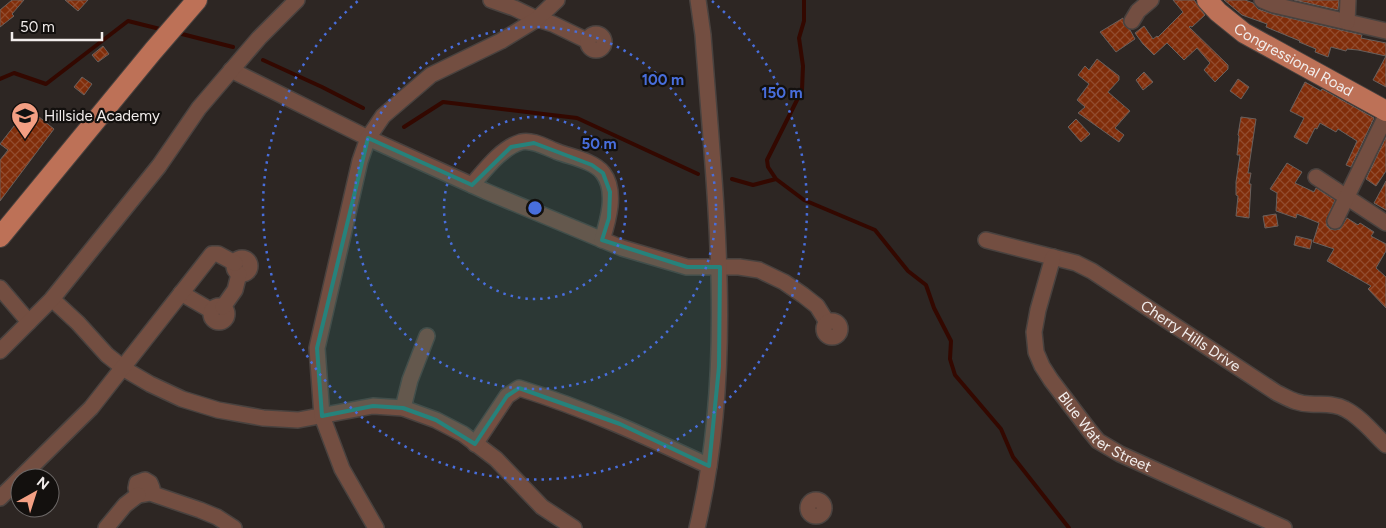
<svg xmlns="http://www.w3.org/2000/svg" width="1386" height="528" font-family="Figtree,sans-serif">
  <defs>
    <pattern id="building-cross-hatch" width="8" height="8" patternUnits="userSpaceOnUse" patternTransform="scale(1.25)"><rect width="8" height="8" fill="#802d0a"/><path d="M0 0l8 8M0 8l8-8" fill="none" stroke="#924c2e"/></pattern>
  </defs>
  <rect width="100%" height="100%" fill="#2d2623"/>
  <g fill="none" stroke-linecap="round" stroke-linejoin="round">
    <!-- stream -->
    <path stroke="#330800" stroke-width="4" d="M804 0V21L799 38 803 66 802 90 767 160 768 167 776 179 804 200 875 230 908 271 926 285 934 308 951 341 950 359 955 375 1001 429 1013 457 1069 528
      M178 33 233 47
      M263 60 322 87 363 108
      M0 79 14 73 46 84 128 21 164 30
      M404 127 443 102 577 118 698 174
      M732 179 753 185 776 179"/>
  </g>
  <!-- building -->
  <path fill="url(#building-cross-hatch)" stroke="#68605d" d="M12 0H24L12 14 14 16 0 27V10Z
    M65 0H88L78 11Z
    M1173 0H1194L1205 15 1192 27 1190 26 1189 27 1228 65V69L1215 82 1204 70 1210 63 1197 48 1184 60 1167 43 1154 55 1143 44 1135 33 1144 26 1153 39 1157 36 1158 37 1183 12Z
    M1224 0H1245L1253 3 1258 9 1272 14 1362 35 1361 38 1386 43V56L1358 50 1347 49 1346 51 1331 47 1328 57 1315 52 1316 49 1299 42 1300 41 1266 27 1267 24 1242 15Z
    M1294 0H1339L1338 10Z
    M1123 18 1124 25 1130 30 1135 39 1116 52 1100 32Z
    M103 46 109 54 98 62 92 55Z
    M1386 56V87L1373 80Z
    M1097 59 1119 76V80L1108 92 1130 111 1115 128 1124 135 1119 142 1078 113 1085 107 1077 100 1089 84 1078 75 1085 66 1089 70Z
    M1144 72 1153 82 1143 90 1136 80Z
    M82 77 92 84 84 95 74 87Z
    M1238 79 1249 87 1241 99 1230 91Z
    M1305 82 1321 91 1322 89 1374 118 1351 167 1346 165 1357 141 1338 129 1336 132 1320 123 1317 129 1315 128 1307 144 1294 137 1304 118 1290 111Z
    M28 108 54 129 0 201V160L8 150 0 144Z
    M1241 117 1256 119 1248 173H1251L1249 184H1251L1249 218 1236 216 1238 196 1236 195V182L1240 155H1237L1239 136 1238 135Z
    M1076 119 1090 134 1081 142 1068 127Z
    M1386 137V171L1376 186 1366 179Z
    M1287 163 1302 172 1295 183 1314 192 1316 188 1335 200 1326 221 1327 226 1330 229 1335 230 1340 229 1347 218 1358 225 1360 223 1374 232 1371 236 1386 244V251L1376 268 1386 277V308L1368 289 1371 286 1327 261 1334 249 1313 242 1319 223 1297 214 1296 218 1276 211 1277 193 1270 189Z
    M1386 181V210L1374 203Z
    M1276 214 1278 226 1265 228 1263 216Z
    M1296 236 1312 240 1310 249 1294 245Z"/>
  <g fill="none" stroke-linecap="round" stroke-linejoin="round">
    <defs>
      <g id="minor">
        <path d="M491 0 514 8 537 19 553 24 588 41"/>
        <path d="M1262 0 1274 5 1386 31"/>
        <path d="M1132 21 1138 11 1151 0"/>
        <path d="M1347 22 1348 0"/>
        <circle cx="596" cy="42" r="8"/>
        <path d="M231 70 368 138 485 191 622 248 687 267H739L759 270 784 282 803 295 817 306 827 322"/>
        <path d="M1316 177 1386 223"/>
        <path d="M472 185C485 170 501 148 521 142 533 139 547 148 558 152 571 157 594 161 603 173 617 191 608 221 602 240"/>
        <path d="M1335 221 1386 116"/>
        <path id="s1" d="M986 240 1076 263 1092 271 1277 393C1288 398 1297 404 1310 404 1322 405 1334 403 1345 409 1361 417 1373 433 1386 445"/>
        <path id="s2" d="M1053 257 1038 310 1034 332 1036 352 1042 366 1051 380 1089 430 1098 441 1120 454 1284 528"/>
        <circle cx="242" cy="266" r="8"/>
        <path d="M0 288 29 322"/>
        <path d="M181 293 212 311"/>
        <path d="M52 299 78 323 107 355 126 370 150 384 182 399 218 410 263 418 298 420 373 406 403 408 436 420 463 434 496 459 542 507 574 528"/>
        <circle cx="219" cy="314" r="8"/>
        <path d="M223 307 235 290 239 274"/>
        <circle cx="832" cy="329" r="8"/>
        <path d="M0 351 52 299 159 166 199 108 259 38 297 0"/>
        <path d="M403 408 410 380 427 336"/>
        <path d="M475 444 507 396 519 388C586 409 645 436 709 466"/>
        <path d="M150 493 152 488 150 483 145 480 137 483 136 488 138 495 150 493 200 510 217 517 234 528"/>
        <path d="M0 498 91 408 212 254H218L235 263"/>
        <circle cx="816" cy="508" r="8"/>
        <path d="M106 528 125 505 138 495"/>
        <path d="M376 528 342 469 322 416 317 348 360 161 368 138 383 116 431 75 501 41 537 19 557 0"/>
        <path d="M697 528C736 366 715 199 703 35L698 0"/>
      </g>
      <g id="major">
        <path id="s3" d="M1207 0 1218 12 1244 33 1386 111"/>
        <path d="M0 237 153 51 197 0"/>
      </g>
    </defs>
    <!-- minor casing -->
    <use href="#minor" stroke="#49423f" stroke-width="18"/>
    <!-- major casing -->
    <use href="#major" stroke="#49423f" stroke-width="22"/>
    <!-- minor -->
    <use href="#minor" stroke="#734e41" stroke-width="15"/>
    <!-- major -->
    <use href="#major" stroke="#bd7157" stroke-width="20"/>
  </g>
  <!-- marked area -->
  <path fill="#26827b" fill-opacity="0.2" stroke="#26827b" stroke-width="4" stroke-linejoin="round" d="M368 138 472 185 511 147 534 143 592 165 603 173 610 192 609 218 602 240 687 267H720L719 367 709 466 620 424 519 388 507 396 475 444 436 420 403 408 373 406 322 416 317 348Z"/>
  <!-- distance rings -->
  <g fill="none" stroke="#486edc" stroke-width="2.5" stroke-dasharray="2.5 5">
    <circle cx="535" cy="208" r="91"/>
    <circle cx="535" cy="208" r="181"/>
    <path d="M712 1A272 272 0 1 1 358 1"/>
  </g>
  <!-- icons -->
  <defs>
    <symbol id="school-pin" viewBox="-11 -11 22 30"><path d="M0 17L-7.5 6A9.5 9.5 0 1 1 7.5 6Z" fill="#f39f83" stroke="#13100e"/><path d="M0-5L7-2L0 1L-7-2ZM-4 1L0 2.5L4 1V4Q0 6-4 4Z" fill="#111"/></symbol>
  </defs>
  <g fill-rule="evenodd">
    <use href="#school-pin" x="9" y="100" width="32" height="43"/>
  </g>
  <g text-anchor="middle" stroke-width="4.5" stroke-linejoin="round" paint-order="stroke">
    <!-- street labels -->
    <g font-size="15" fill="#f2edec" stroke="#13100e">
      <text dy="5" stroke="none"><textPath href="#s3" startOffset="106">Congressional Road</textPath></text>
      <text dy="5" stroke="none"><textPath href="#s1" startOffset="229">Cherry Hills Drive</textPath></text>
      <text dy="5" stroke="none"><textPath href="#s2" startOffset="206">Blue Water Street</textPath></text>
    </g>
    <!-- poi labels -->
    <g font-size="15" fill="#f2edec" stroke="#13100e" text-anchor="start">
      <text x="44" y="121">Hillside Academy</text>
    </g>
  </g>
  <circle cx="535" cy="208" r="8" fill="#486edc" stroke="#13100e" stroke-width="2.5"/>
  <g font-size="15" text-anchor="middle" font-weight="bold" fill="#486edc" stroke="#13100e" stroke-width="4.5" stroke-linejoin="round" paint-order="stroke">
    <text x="663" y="85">100 m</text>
    <text x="782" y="98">150 m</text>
    <text x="599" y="149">50 m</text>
  </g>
  <!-- north arrow -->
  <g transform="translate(35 493) rotate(39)"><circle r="24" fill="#13100e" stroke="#6c6867"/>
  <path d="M0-4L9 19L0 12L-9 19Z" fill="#f39f83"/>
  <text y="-8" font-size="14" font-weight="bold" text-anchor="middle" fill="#f2edec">N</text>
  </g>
  <!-- scale -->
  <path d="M12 32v8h90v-8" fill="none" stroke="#f2edec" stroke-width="2.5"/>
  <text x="20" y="32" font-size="15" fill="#f2edec" stroke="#13100e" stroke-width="4" paint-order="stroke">50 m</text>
</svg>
